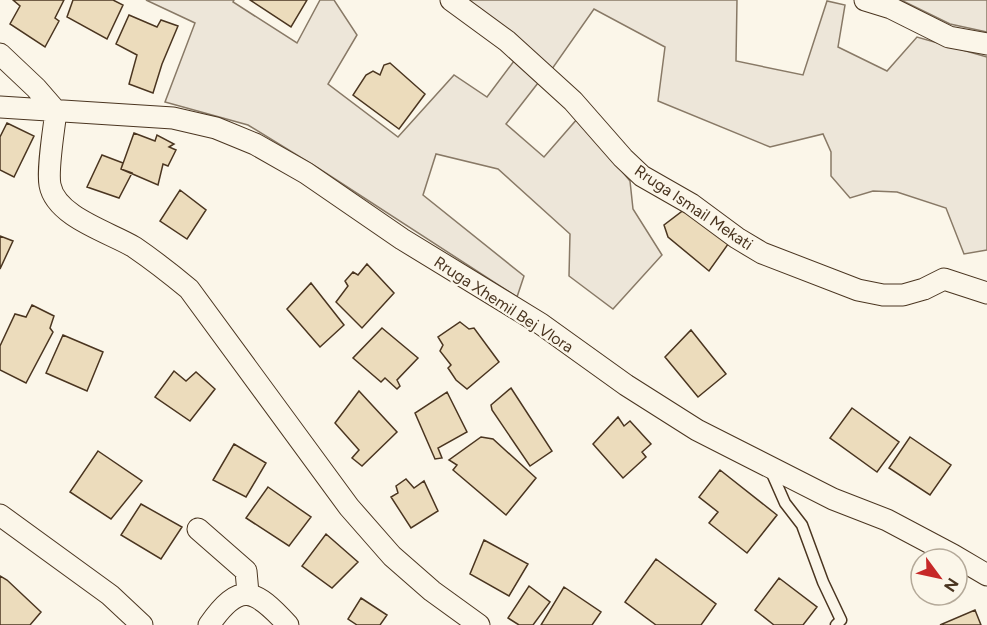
<svg xmlns="http://www.w3.org/2000/svg" width="987" height="625" font-family="Figtree,sans-serif">
  <rect width="100%" height="100%" fill="#fbf6e9"/>
  <!-- green -->
  <path fill="#ede6d9" stroke="#887966" stroke-width="1.5" d="M146 0H234L233 2 297 43 320 0H334L357 35 328 84 398 137 454 75 487 97 514 61 538 83 506 124 544 157 578 118 630 181 633 209 662 255 613 309 569 276 570 234 498 169 436 154 423 195 524 276 517 297 318 168 248 125 165 102 195 23Z
    M466 0H737L736 61 803 75 827 1 845 5 838 47 887 71 917 37 987 57V250L964 254 946 208 897 192 873 191 850 198 831 176V152L823 134 770 147 658 101 665 47 594 9 552 69Z
    M901 0H987V32L950 24Z"/>
  <!-- building -->
  <path fill="#ecdcbc" stroke="#4a3520" stroke-width="1.5" d="M64 0 55 18 59 21 45 47 10 24 20 6 13 0Z
    M73 0H113L123 5 107 39 67 17Z
    M250 0H307L291 27Z
    M129 15 157 27 161 20 178 26 162 64 153 93 129 84 137 55 116 44Z
    M390 63 425 94 399 129 353 95 366 75 373 71 380 75 384 65Z
    M7 123 34 136 14 177 0 170V137Z
    M134 133 155 141 157 135 174 144 169 147 176 150 168 166 163 164 158 185 121 169Z
    M102 155 123 163 121 169 132 173 119 198 87 187Z
    M180 190 206 210 187 239 160 221Z
    M689 206 731 240 709 271 668 237 664 225Z
    M0 236 13 241 0 269Z
    M367 264 394 293 362 328 336 302 348 286 345 281 353 272 358 275Z
    M311 283 344 325 320 347 287 309Z
    M32 305 54 316 50 328 53 332 26 383 0 370V346L15 314 26 317Z
    M460 322 469 329 474 328 499 362 467 389 456 380 448 368 451 365 440 351 443 345 438 337Z
    M382 328 418 358 397 380 400 386 397 389 385 378 381 382 353 358Z
    M691 330 726 374 698 397 665 357Z
    M63 335 103 352 87 391 46 373Z
    M174 371 186 381 196 372 215 389 190 421 155 397Z
    M511 388 552 451 530 466 492 410 491 405Z
    M359 391 397 432 362 466 352 458 359 450 335 423Z
    M447 392 467 432 438 448 442 458 435 459 415 413Z
    M852 408 899 442 877 472 830 438Z
    M618 417 624 426 630 421 651 444 642 452 646 457 623 478 593 444Z
    M481 437 493 439 536 478 506 515 453 470 457 465 449 460Z
    M910 437 951 465 930 495 889 468Z
    M234 444 266 463 246 497 213 480Z
    M98 451 142 481 111 519 70 492Z
    M720 470 777 515 747 553 709 523 718 512 699 497Z
    M406 479 414 488 424 481 438 511 411 528 391 497 398 493 396 486Z
    M268 487 311 517 289 546 246 518Z
    M141 504 182 527 161 559 121 535Z
    M326 534 358 562 332 588 302 566Z
    M484 540 528 564 509 596 470 574Z
    M656 559 716 604 701 625H656L625 602Z
    M0 576 7 580 41 612 30 625H0Z
    M779 578 817 607 803 625H774L755 610Z
    M529 586 550 602 533 625H519L508 618Z
    M564 587 601 612 592 625H541Z
    M361 598 387 615 380 625H357L348 619Z
    M975 610 981 625H940Z"/>
  <g fill="none" stroke-linecap="round" stroke-linejoin="round">
    <defs>
      <path id="service" d="M770 469 785 503 802 525 823 582 841 620 836 625"/>
      <path id="minor" d="M451 0 507 41 573 101 623 158 642 176 691 204 737 238 762 253 858 290 883 295H903L924 289 944 279 987 293
        M865 0 891 8 949 37 987 44
        M0 54 36 88 56 111C54 129 47 169 50 185 56 217 109 232 134 247 153 260 171 274 189 289L349 507 392 556 432 591 479 625
        M0 107 173 118 216 128 255 144 306 173 402 239 541 324 626 385 697 430 833 499 887 520 953 555 987 575
        M0 515 110 595 142 625
        M198 529 246 571 248 593
        M209 625C240 581 254 588 288 625"/>
    </defs>
    <!-- service casing -->
    <use href="#service" stroke="#4a3520" stroke-width="13"/>
    <!-- minor casing -->
    <use href="#minor" stroke="#4a3520" stroke-width="23"/>
    <!-- service -->
    <use href="#service" stroke="#fbf6e9" stroke-width="10"/>
    <!-- minor -->
    <use href="#minor" stroke="#fbf6e9" stroke-width="21"/>
  </g>
  <g text-anchor="middle" stroke-width="4.5" stroke-linejoin="round" paint-order="stroke">
    <!-- street labels -->
    <g font-size="16" fill="#4a3520" stroke="#fbf6e9">
      <text transform="translate(694 207) rotate(34)" y="6">Rruga Ismail Mekati</text>
      <text transform="translate(504 304) rotate(33)" y="6">Rruga Xhemil Bej Vlora</text>
    </g>
  </g>
  <!-- north arrow -->
  <g transform="translate(939 577) rotate(123)"><circle r="28" fill="#fbf6e9" stroke="#b4a999" stroke-width="1.5"/>
  <path d="M0-4.5L10 22L0 15L-10 22Z" fill="#c62828"/>
  <text y="-9" font-size="16" font-weight="bold" text-anchor="middle" fill="#4a3520">N</text>
  </g>
</svg>
